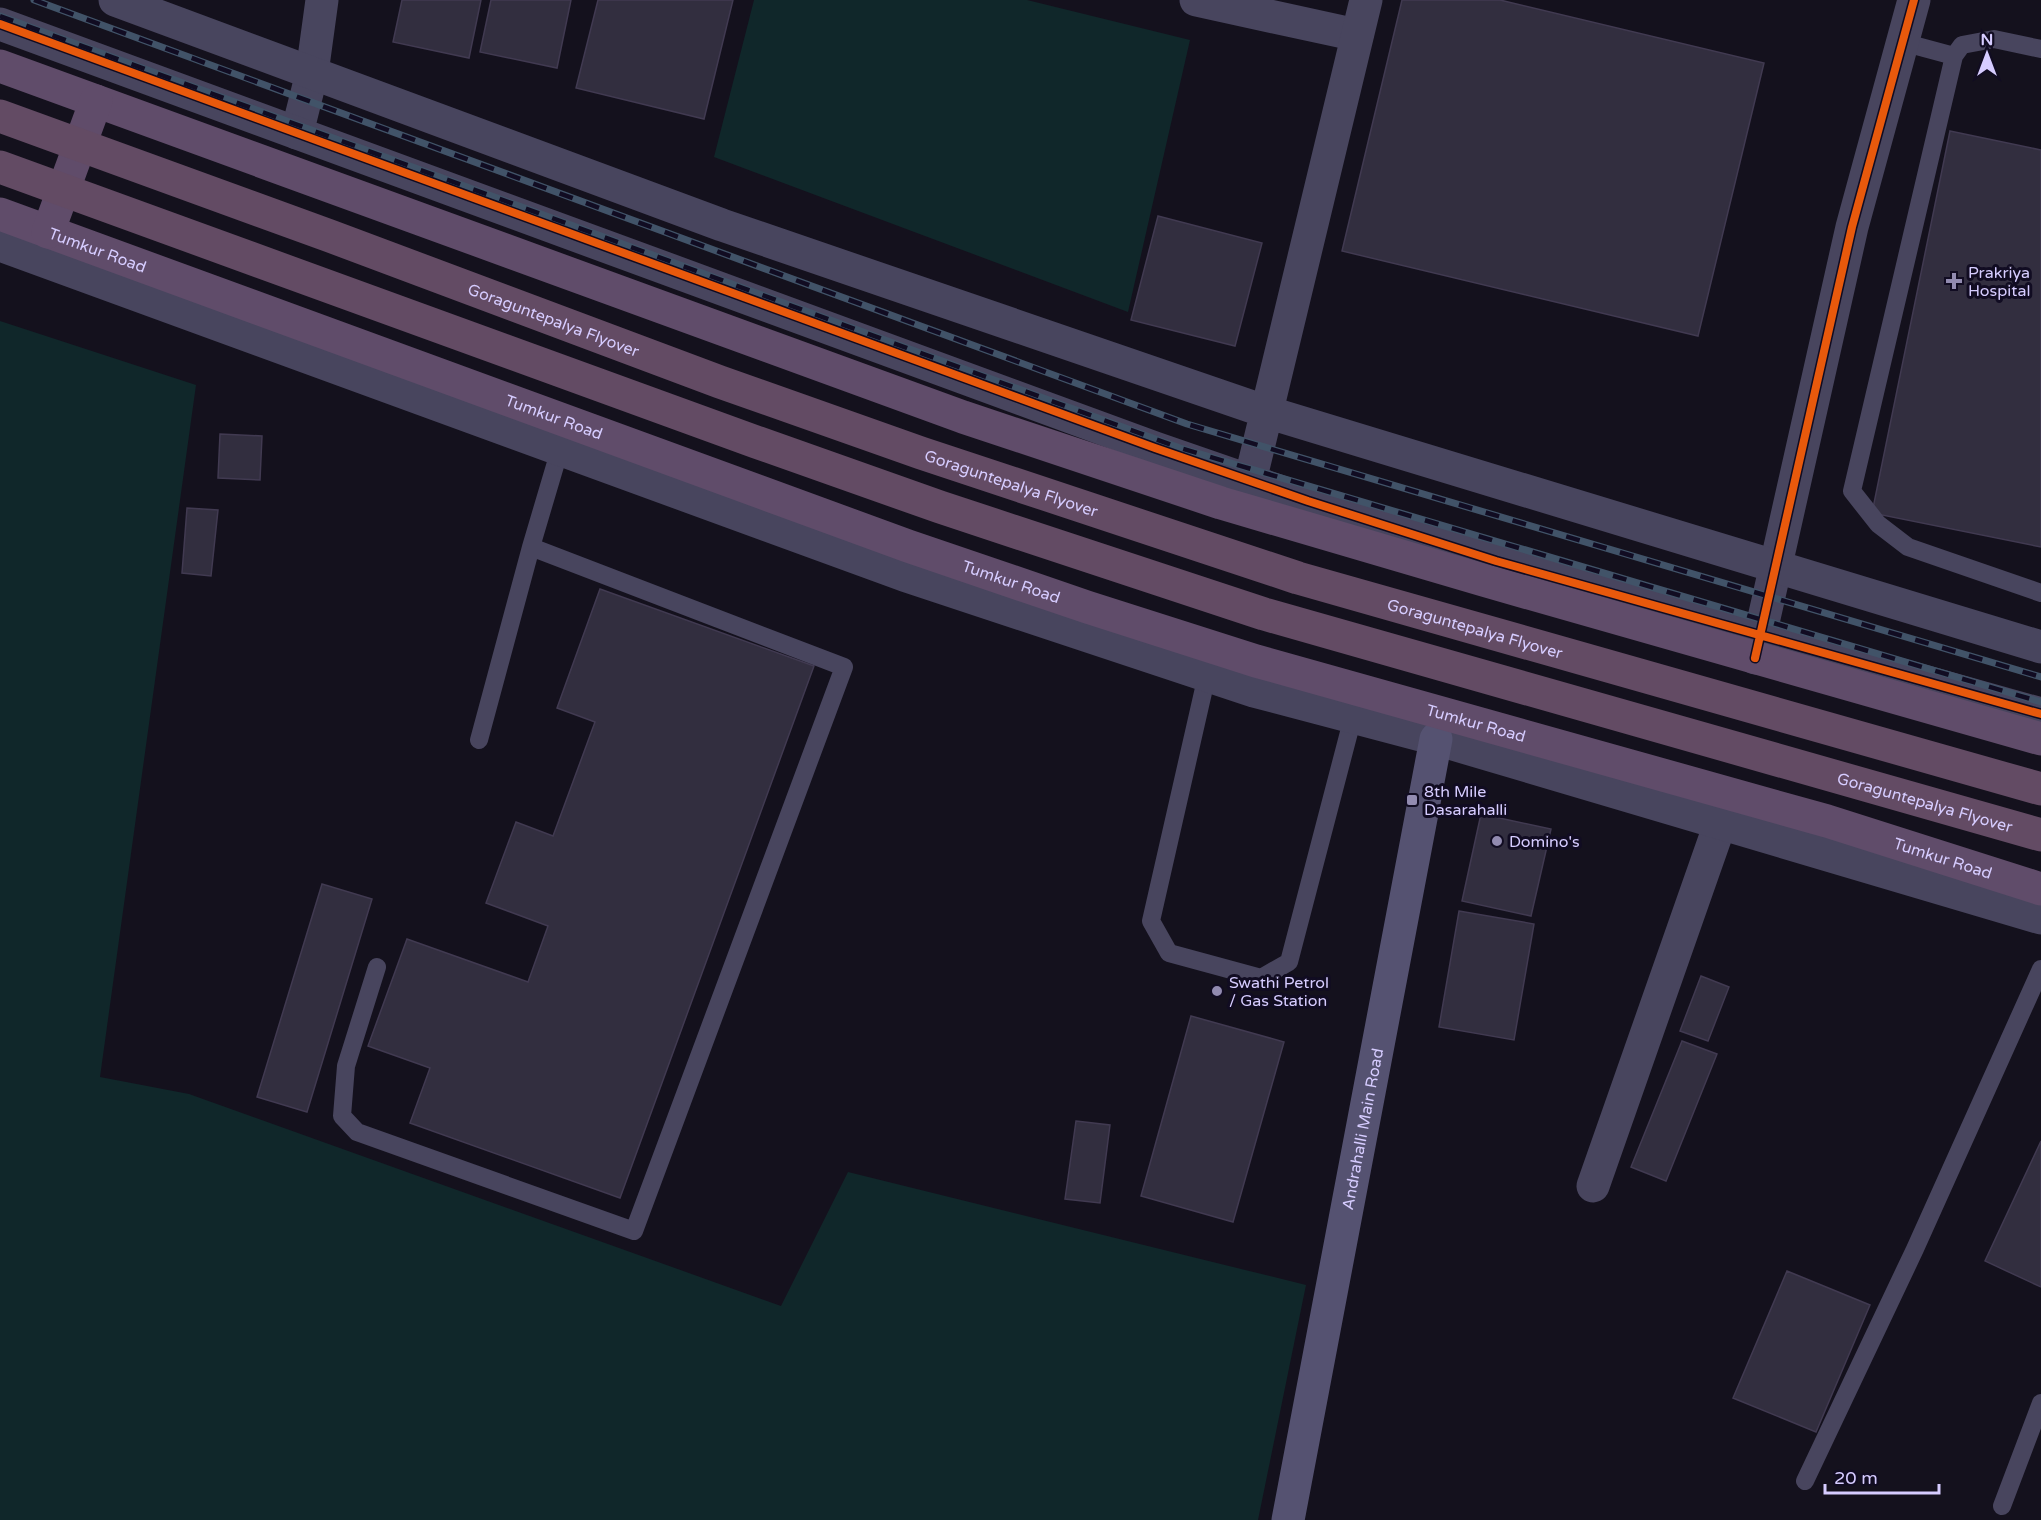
<svg xmlns="http://www.w3.org/2000/svg" width="2041" height="1520" font-family="'Varela Round',sans-serif">
  <rect width="100%" height="100%" fill="#14111d"/>
  <!-- green -->
  <path fill="#10272a" d="M754 0H1027L1190 40 1128 312 714 157Z
    M0 321 196 385 100 1077 189 1094 781 1306 848 1172 1306 1285 1258 1520H0Z"/>
  <!-- building -->
  <path fill="#322e3f" stroke="#413a51" stroke-width="1.5" d="M402 0H481L469 58 393 42Z
    M491 0H571L557 68 480 52Z
    M598 0H733L704 119 576 88Z
    M1402 0H1500L1764 63 1698 336 1342 251Z
    M1950 131 2041 150V547L1872 513Z
    M1158 216 1262 243 1235 346 1131 320Z
    M220 434 262 436 260 480 218 478Z
    M187 508 218 510 211 576 182 573Z
    M600 589 814 666 620 1198 410 1123 430 1068 368 1046 407 939 528 982 548 926 486 903 516 822 553 836 595 722 557 708Z
    M1481 814 1551 829 1531 916 1462 901Z
    M322 884 372 899 307 1112 257 1097Z
    M1459 911 1534 924 1514 1040 1439 1027Z
    M1701 976 1729 987 1708 1041 1680 1031Z
    M1191 1016 1284 1042 1233 1222 1141 1196Z
    M1682 1041 1717 1054 1666 1181 1631 1167Z
    M1076 1121 1110 1125 1100 1203 1065 1199Z
    M2041 1141V1287L1985 1261Z
    M1787 1271 1870 1305 1816 1432 1733 1398Z"/>
  <g fill="none" stroke-linecap="round" stroke-linejoin="round">
    <!-- service -->
    <path stroke="#48455e" stroke-width="18" d="M1902 42 1954 56
      M2041 49 1994 39 1962 45 1954 56 1852 491 1878 524 1908 547 2041 593
      M1207 675 1151 921 1169 953 1261 978 1289 962 1353 717
      M479 740 531 547 560 449
      M377 967 346 1066 342 1116 357 1132 634 1231 844 667 531 547
      M1805 1481 1915 1249 2041 969
      M2002 1506 2041 1403"/>
    <!-- minor -->
    <path stroke="#48455e" stroke-width="33" d="M1196 0 1357 35
      M297 133 312 73 322 0
      M1755 658 1852 227 1914 0
      M1593 1186 1720 824"/>
    <!-- tertiary -->
    <path stroke="#48455e" stroke-width="33" d="M115 0 722 225 1267 412 2041 647
      M0 24 1155 448 1308 501 1496 561 2041 714
      M0 245 904 575 1254 691 1436 739 2041 918
      M1250 481 1366 0"/>
    <!-- secondary -->
    <path stroke="#555271" stroke-width="33" id="s1" d="M1288 1520 1436 739"/>
    <!-- trunk -->
    <g stroke="#604c6a" stroke-width="33">
      <path d="M0 66 963 417 1221 503 1483 580 2041 739"/>
      <path id="s2" d="M0 214 908 546 1087 607 1256 661 1827 821 2041 889"/>
      <path d="M48 232 96 101"/>
    </g>
    <defs>
      <path id="rail" d="M34 0 1187 424 2041 677
        M0 16 1180 448 2041 702"/>
    </defs>
    <!-- rail casing -->
    <use href="#rail" stroke="#415368" stroke-width="7"/>
    <!-- rail -->
    <use href="#rail" stroke="#110c22" stroke-width="4.5" stroke-dasharray="14" stroke-linecap="butt"/>
    <!-- motorway-bridge -->
    <g stroke="#634b64" stroke-width="33">
      <path id="s3" d="M0 116 330 236 720 382 921 453 1298 578 2041 789"/>
      <path id="s4" d="M0 167 756 442 940 507 1264 614 2041 835"/>
    </g>
    <defs>
      <path id="cycleway" d="M0 24 1155 448 1308 501 1496 561 2041 714
        M1755 658 1852 227 1914 0"/>
    </defs>
    <!-- cycleway casing -->
    <use href="#cycleway" stroke="#110c22" stroke-width="11"/>
    <!-- cycleway -->
    <use href="#cycleway" stroke="#e8590c" stroke-width="8"/>
  </g>
  <!-- markers -->
  <g fill="#928bb0" stroke="#110c22" stroke-width="2">
    <path d="M1951 272h6v6h6v6h-6v6h-6v-6h-6v-6h6z"/>
    <rect x="1406" y="794" width="12" height="12" rx="3"/>
    <circle cx="1497" cy="841" r="6"/>
    <circle cx="1217" cy="991" r="6"/>
  </g>
  <g text-anchor="middle" stroke-width="6" stroke-linejoin="round" paint-order="stroke">
    <!-- street labels -->
    <g font-size="16" fill="#d6ccff" stroke="#110c22">
      <text dy="6" stroke="none"><textPath href="#s2" startOffset="104">Tumkur Road</textPath></text>
      <text dy="6" stroke="none"><textPath href="#s3" startOffset="590">Goraguntepalya Flyover</textPath></text>
      <text dy="6" stroke="none"><textPath href="#s2" startOffset="590">Tumkur Road</textPath></text>
      <text dy="6" stroke="none"><textPath href="#s3" startOffset="1076">Goraguntepalya Flyover</textPath></text>
      <text dy="6" stroke="none"><textPath href="#s2" startOffset="1076">Tumkur Road</textPath></text>
      <text dy="6" stroke="none"><textPath href="#s3" startOffset="1562">Goraguntepalya Flyover</textPath></text>
      <text dy="6" stroke="none"><textPath href="#s2" startOffset="1562">Tumkur Road</textPath></text>
      <text dy="6" stroke="none"><textPath href="#s4" startOffset="2028">Goraguntepalya Flyover</textPath></text>
      <text dy="6" stroke="none"><textPath href="#s2" startOffset="2048">Tumkur Road</textPath></text>
      <text dy="6" stroke="none"><textPath href="#s1" startOffset="398">Andrahalli Main Road</textPath></text>
    </g>
    <!-- poi labels -->
    <g font-size="16" fill="#d6ccff" stroke="#110c22" text-anchor="start">
      <text x="1968" y="278">Prakriya<tspan x="1968" dy="18">Hospital</tspan></text>
      <text x="1424" y="797">8th Mile<tspan x="1424" dy="18">Dasarahalli</tspan></text>
      <text x="1509" y="847">Domino's</text>
      <text x="1229" y="988">Swathi Petrol<tspan x="1229" dy="18">/ Gas Station</tspan></text>
    </g>
  </g>
  <!-- north arrow -->
  <g transform="translate(1987 54)" stroke="#110c22" stroke-width="4.5" paint-order="stroke">
  <path d="M0-4.5L10 22L0 15L-10 22Z" fill="#d6ccff"/>
  <text y="-9" font-size="16" font-weight="bold" text-anchor="middle" fill="#d6ccff">N</text>
  </g>
  <!-- scale -->
  <path d="M1825 1484v9h114v-9" fill="none" stroke="#d6ccff" stroke-width="3"/>
  <text x="1834" y="1484" font-size="18" fill="#d6ccff" stroke="#110c22" stroke-width="4.5" paint-order="stroke">20 m</text>
</svg>
